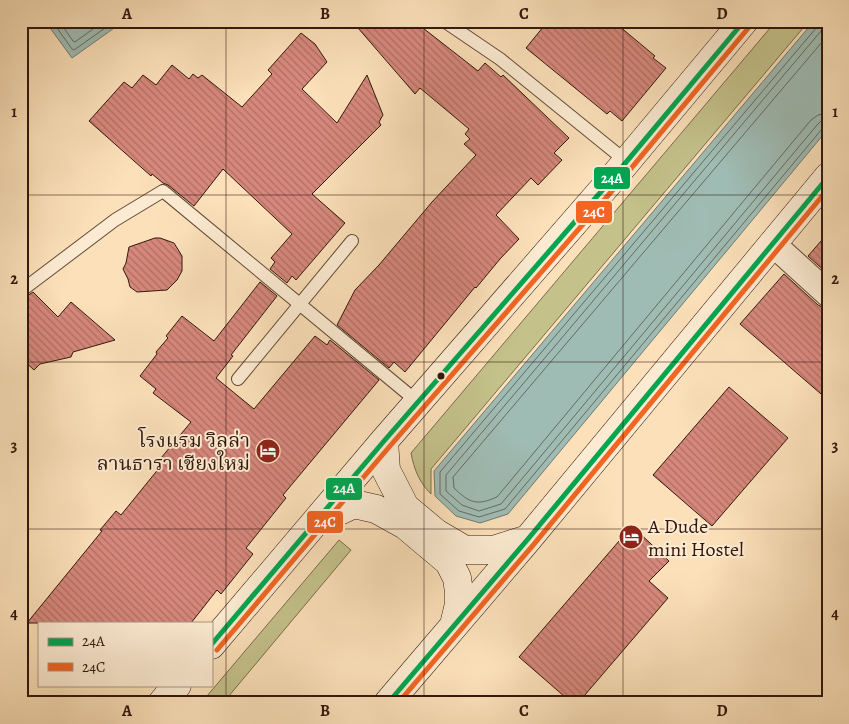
<svg xmlns="http://www.w3.org/2000/svg" width="849" height="724" font-family="Alegreya,'Noto Serif Thai',serif">
  <defs>
    <pattern id="building-back-hatch" width="6" height="6" patternUnits="userSpaceOnUse" patternTransform="scale(1.25)"><rect width="6" height="6" fill="#d7887c"/><path d="M-1 5l2 2M0 0l6 6M5-1l2 2" fill="none" stroke="#af6e64"/></pattern>
  </defs>
  <rect width="100%" height="100%" fill="#fbe0b9"/>
  <filter id="stains"><feTurbulence type="fractalNoise" baseFrequency=".004" numOctaves="4"/><feColorMatrix values="0 0 0 0 .2 0 0 0 0 .09 0 0 0 0 .02 0 0 0 .5 -.17"/></filter>
  <radialGradient id="worn" r=".72"><stop offset=".6" stop-color="#630" stop-opacity="0"/><stop offset="1" stop-color="#630" stop-opacity=".3"/></radialGradient>
  <!-- grass -->
  <path fill="#c4c18b" stroke="#7b6c4c" d="M776 21H809L431 469V494C419 482 414 469 411 453Z
    M339 540 351 550 223 703H201Z"/>
  <!-- water -->
  <path fill="#9fbcb4" stroke="#737a71" d="M45 21H124L72 58Z
    M814 21H828V129L508 514 480 523 456 516 435 496 434 471Z"/>
  <g fill="none" stroke-linecap="round" stroke-linejoin="round">
    <!-- shore -->
    <path stroke="#686a60" stroke-width="1" d="M52 21 72 49 74 50 115 21
      M59 21 73 41 75 42 104 21
      M818 21 817 27 440 472V494L459 511 479 517 505 509 822 129 824 127H828
      M824 21V26L821 31 446 475V491L462 505 479 511 501 504 817 125 821 121 828 120
      M828 35 453 477 454 488C470 503 476 506 497 497L811 120 818 115 828 113"/>
  </g>
  <!-- building -->
  <path fill="url(#building-back-hatch)" stroke="#32170c" d="M352 21H414L478 71 485 63 501 77 503 75 569 138 554 153 562 160 538 185 531 178 496 215 519 239 500 259 476 288 475 287 405 372 394 362 389 368 337 325 355 290 379 265 432 202 476 155 464 144 470 139 465 134 469 129 420 88 415 94Z
    M548 21H613L655 56 653 58 666 68 622 121 610 111 607 114 526 48Z
    M301 33 315 44 327 62 302 89 337 123 367 75 383 115 379 122 381 125 312 194 345 223 296 280 292 276 287 283 270 269 275 262 271 258 292 234 223 169 194 206 168 185 163 183 152 174 151 176 89 121 124 82 132 88 143 75 156 85 172 65 189 79 193 74 198 78 202 75 242 107 272 74 268 70Z
    M828 233V274L808 256Z
    M155 238H160L174 243 182 256V271L177 280 167 290 137 292 130 287 128 279 123 269 126 263 129 247Z
    M784 274 818 305 824 308H828V400L740 324Z
    M260 282 277 296 231 355 233 356 216 378 254 409 315 336 327 345 330 340 379 380 283 495 286 498 246 548 253 554 221 594 217 590 191 623H27L102 531 100 530 116 511 121 515 160 467 156 464 191 422 153 393 156 389 140 376 157 354 156 352 168 338 166 336 182 316 214 341Z
    M33 292 58 317 71 302 115 340 73 352 71 357 40 364 34 370 21 358V299L26 297Z
    M729 387 788 438 712 526 653 475Z
    M632 526 669 561 649 581 668 598 578 703H572L519 657Z"/>
  <g fill="none" stroke-linecap="round" stroke-linejoin="round">
    <defs>
      <path id="service" d="M444 21 500 59 626 161
        M21 291 115 220 163 191 419 403
        M238 379 352 241"/>
      <path id="minor" d="M773 244 828 294"/>
      <path id="secondary" d="M384 441 386 470 405 507 436 533 465 550H493L528 539
        M323 519 354 504 376 509 405 525 449 562 457 578 459 592V604L454 625
        M211 645 384 441 612 179 744 21
        M162 703 177 685
        M388 703 528 539 828 177"/>
    </defs>
    <!-- service casing -->
    <use href="#service" stroke="#644937" stroke-width="14"/>
    <!-- minor casing -->
    <use href="#minor" stroke="#644937" stroke-width="27"/>
    <!-- secondary casing -->
    <use href="#secondary" stroke="#32170c" stroke-width="29"/>
    <!-- service -->
    <use href="#service" stroke="#fcebd2" stroke-width="12"/>
    <!-- minor -->
    <use href="#minor" stroke="#fcebd2" stroke-width="25"/>
    <!-- secondary -->
    <use href="#secondary" stroke="#fcebd2" stroke-width="28"/>
    <defs>
      <path id="bus-1" d="M211 645 384 441 612 179 744 21
        M388 703 528 539 828 177"/>
      <path id="bus-2" d="M217 650 390 446 618 184 750 26
        M398 703 534 544 828 189"/>
    </defs>
    <!-- bus-1 casing -->
    <use href="#bus-1" stroke="#fcebd2" stroke-width="9"/>
    <!-- bus-2 casing -->
    <use href="#bus-2" stroke="#fcebd2" stroke-width="9"/>
    <!-- bus-1 -->
    <use href="#bus-1" stroke="#00a651" stroke-width="5"/>
    <!-- bus-2 -->
    <use href="#bus-2" stroke="#f26522" stroke-width="5"/>
  </g>
  <!-- grid -->
  <path fill="none" stroke="#32170c" stroke-width="1" stroke-opacity="0.55" d="M226 21V703M424 21V703M623 21V703M21 195H828M21 362H828M21 529H828"/>
  <!-- icons -->
  <defs>
    <symbol id="hotel-disc" viewBox="-11 -11 22 22"><circle r="9.5" fill="#8f2418" stroke="#fcebd2"/><path d="M-6-4.5h1.5V1H6V5H4.5V3h-9V5H-6ZM-4 0a1.8 1.8 0 1 1 3.6 0ZM.5 0V-2.5h3Q6-2.5 6 0Z" fill="#fff"/></symbol>
  </defs>
  <g fill-rule="evenodd">
    <use href="#hotel-disc" x="254" y="437" width="28" height="28"/>
    <use href="#hotel-disc" x="617" y="523" width="28" height="28"/>
  </g>
  <!-- markers -->
  <circle fill="#32170c" stroke="#fcebd2" stroke-width="2" cx="441" cy="376" r="4.5"/>
  <g text-anchor="middle" stroke-width="4" stroke-linejoin="round" paint-order="stroke">
    <!-- poi labels -->
    <g font-size="20" fill="#32170c" stroke="#fcebd2" text-anchor="end">
      <text x="250" y="447">โรงแรม วิลล่า<tspan x="250" dy="23">ลานธารา เชียงใหม่</tspan></text>
      <text x="648" y="533" text-anchor="start">A Dude<tspan x="648" dy="23">mini Hostel</tspan></text>
    </g>
  </g>
  <g stroke="#fcebd2" stroke-width="2">
    <rect x="593" y="166" width="38" height="24" rx="5" fill="#00a651"/>
    <rect x="575" y="200" width="38" height="24" rx="5" fill="#f26522"/>
    <rect x="325" y="477" width="38" height="24" rx="5" fill="#00a651"/>
    <rect x="306" y="510" width="38" height="24" rx="5" fill="#f26522"/>
  </g>
  <g font-size="14" text-anchor="middle" font-weight="bold" fill="#fff">
    <text x="612" y="183">24A</text>
    <text x="594" y="217">24C</text>
    <text x="344" y="493">24A</text>
    <text x="325" y="527">24C</text>
  </g>
  <!-- margin -->
  <rect width="849" height="724" fill="none" stroke="#fbe0b9" stroke-width="55"/>
  <!-- legend -->
  <rect x="38" y="622" width="175" height="65" fill="#fcebd2" stroke="#ab9683"/>
  <rect x="48" y="638" width="25" height="8" fill="#00a651" stroke="#ab9683"/>
  <text x="82" y="646" font-size="15" fill="#32170c">24A</text>
  <rect x="48" y="663" width="25" height="8" fill="#f26522" stroke="#ab9683"/>
  <text x="82" y="672" font-size="15" fill="#32170c">24C</text>
  <rect x="28" y="28" width="794" height="668" fill="none" stroke="#32170c" stroke-width="2"/>
  <g font-size="16" text-anchor="middle" font-weight="bold" fill="#32170c">
    <text x="127" y="19">A</text>
    <text x="325" y="19">B</text>
    <text x="524" y="19">C</text>
    <text x="722" y="19">D</text>
    <text x="14" y="117">1</text>
    <text x="835" y="117">1</text>
    <text x="14" y="284">2</text>
    <text x="835" y="284">2</text>
    <text x="14" y="451">3</text>
    <text x="835" y="451">3</text>
    <text x="14" y="619">4</text>
    <text x="835" y="619">4</text>
    <text x="127" y="716">A</text>
    <text x="325" y="716">B</text>
    <text x="524" y="716">C</text>
    <text x="722" y="716">D</text>
  </g>
  <rect width="100%" height="100%" filter="url(#stains)"/>
  <rect width="100%" height="100%" fill="url(#worn)"/>
</svg>
